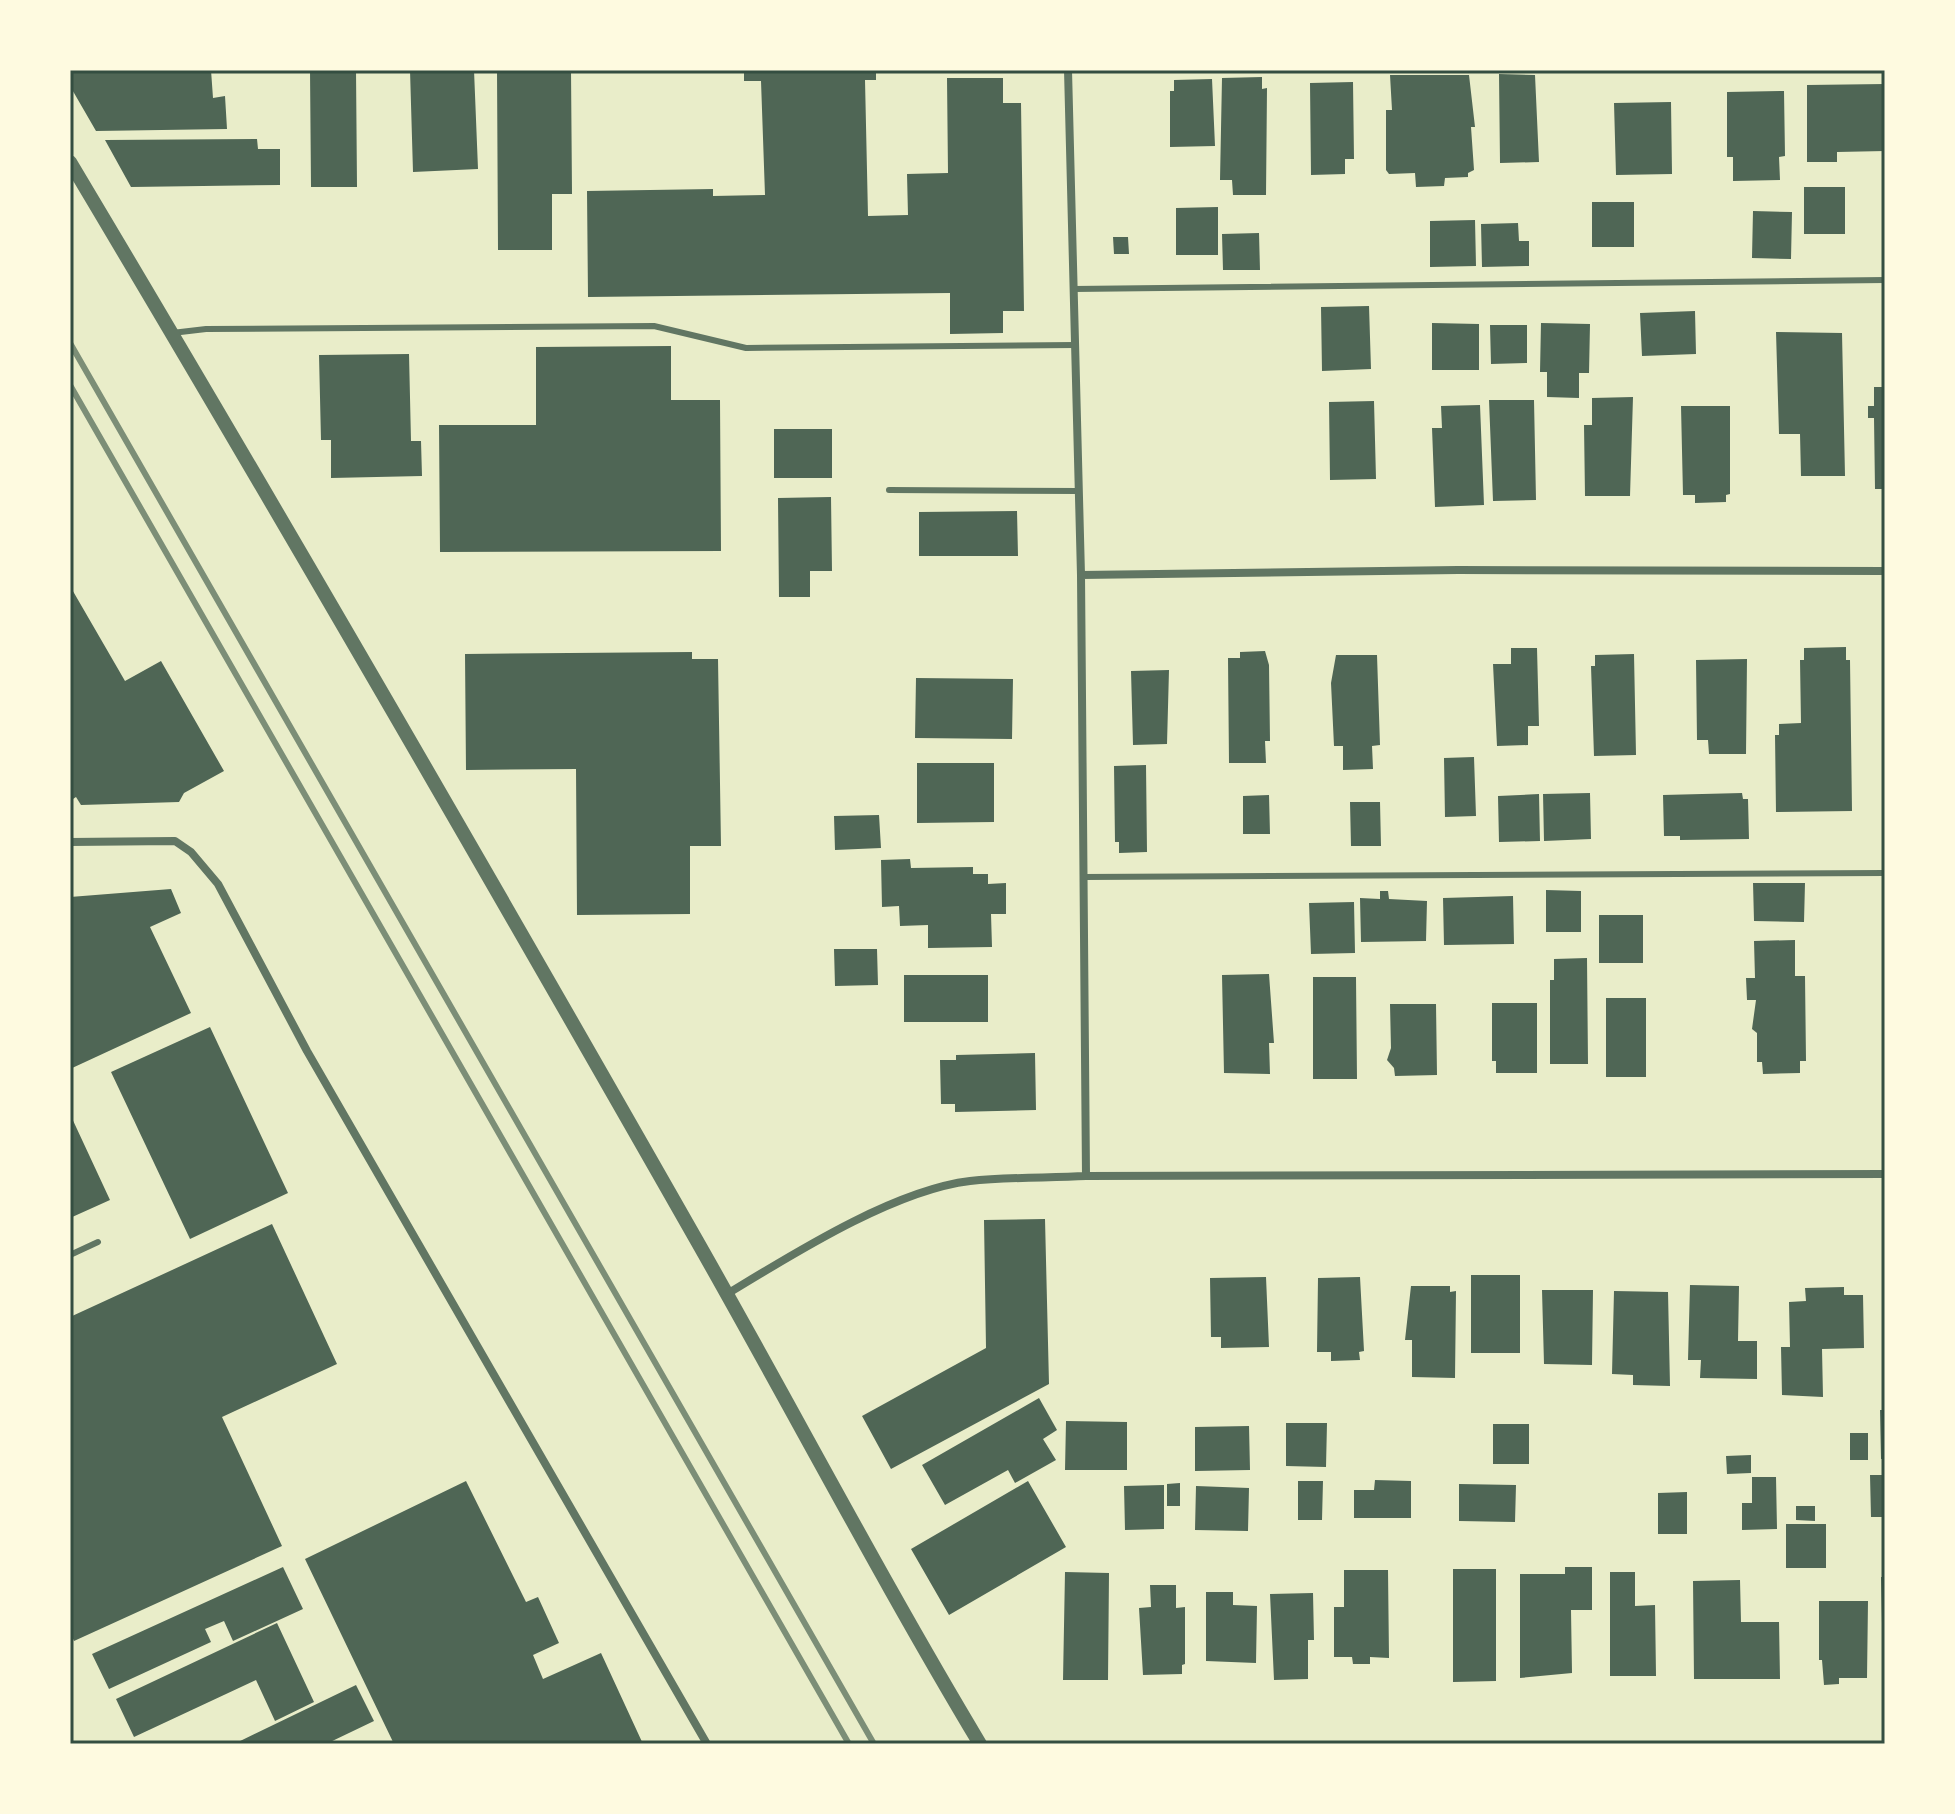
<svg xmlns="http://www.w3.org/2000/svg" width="1955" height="1814" font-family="Karla,sans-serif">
  <rect width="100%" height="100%" fill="#e9edc9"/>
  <!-- building -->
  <path fill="#4f6655" d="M70 70H211L213 98 225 96 227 129 96 131 70 86Z
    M310 70H356L357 187H311Z
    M410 70H474L478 169 413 172Z
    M497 70H571L572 194H552V250H498Z
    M744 70H876V80H865L868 216 908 215 907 174 948 173 947 78H1003V103H1021L1024 311H1003V333L950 334V293L588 297 587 191 713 189V196L765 195 761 81H744Z
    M1499 74 1535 75 1539 162 1500 163Z
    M1390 75H1469L1475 127H1471L1474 170 1468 173V177L1445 178 1444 186 1416 187 1415 173 1389 174 1386 170V110H1392Z
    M1262 77V89L1267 88 1266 195H1233L1232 180H1220L1222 78Z
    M1212 79 1215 146 1170 147V91H1174V80Z
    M1353 82 1354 159H1345V174L1311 175 1310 83Z
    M1885 84V151L1837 152V162H1807V85Z
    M1784 91 1785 156 1779 157 1780 180 1733 181V157H1727V92Z
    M1671 102 1672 174 1616 175 1614 103Z
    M257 139 258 149H280V185L131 187 105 140Z
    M1804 187H1845V234H1804Z
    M1592 202H1634V247H1592Z
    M1218 207V255H1176V208Z
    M1753 211 1792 212 1791 259 1752 258Z
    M1475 220 1476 266 1430 267V221Z
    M1518 223 1519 241H1529V266L1482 267 1481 224Z
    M1259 233 1260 270H1223L1222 234Z
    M1113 237H1128L1129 254H1114Z
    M1369 306 1371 369 1322 371 1321 307Z
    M1695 311 1696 354 1642 356 1640 313Z
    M1432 323 1479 324V370H1432Z
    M1541 323 1590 324 1589 373H1579V398L1547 397V372H1540Z
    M1490 325H1527V363L1491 364Z
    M1776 332 1842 333 1845 476H1801L1800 434H1779Z
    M671 346V400H720L721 551 440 552 439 425H536V347Z
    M409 354 411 441H421L422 476 331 478V440H321L319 355Z
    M1874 387H1885V489H1875L1874 418H1868V406H1874Z
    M1633 397 1630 496H1585L1584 425H1592V398Z
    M1489 400H1534L1536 500 1493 501Z
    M1374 401 1376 479 1330 480 1329 402Z
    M1480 405 1484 505 1435 507 1432 428H1442L1441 406Z
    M1681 406H1730V494L1726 495V502L1695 503V495H1683Z
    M774 429H832V478H774Z
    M831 497 832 571H810V597H779L778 498Z
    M1017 511 1018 556H919V512Z
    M70 586 125 681 161 661 224 771 184 793 179 802 81 805 76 797 70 801Z
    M1846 647V660H1850L1852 811 1776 812 1775 735H1779V724L1801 723 1800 660H1804V648Z
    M1511 648H1537L1539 726H1528V745L1497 746 1493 664H1511Z
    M1265 651 1269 665 1270 741H1265L1266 763H1229L1228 658H1240V652Z
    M692 652V659H718L721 846H690V914L577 915 576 769 466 770 465 654Z
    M1634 654 1636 755 1594 756 1591 666H1595V655Z
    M1336 655H1377L1380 745 1372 746 1373 769 1343 770V746H1334L1331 683Z
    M1747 659 1746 754H1709L1708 740H1697L1696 660Z
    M1169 670 1167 744 1133 745 1131 671Z
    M916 678 1013 679 1012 739 915 738Z
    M1474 757 1476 816 1445 817 1444 758Z
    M917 763H994V822L917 823Z
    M1146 765 1147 852 1119 853V842H1115L1114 766Z
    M1590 793 1591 839 1544 841 1543 794Z
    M1742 793 1743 799H1748L1749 839 1680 840V836H1664L1663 795Z
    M1539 794 1540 841 1499 842 1498 796Z
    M1269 795 1270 834H1243V796Z
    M1350 802H1380L1381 846H1351Z
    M879 815 881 848 835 850 834 816Z
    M910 859 911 868 973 867V874H988V884L1006 883V914H991L992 947 928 948V925L900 926 899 906 882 907 881 860Z
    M1753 883H1805L1804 922 1754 921Z
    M171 889 181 913 150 927 191 1013 70 1069V897Z
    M1546 890 1581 891V932H1546Z
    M1380 891H1388L1389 899 1427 901 1426 941 1361 942 1360 898 1380 899Z
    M1513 896 1514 944 1444 945 1443 898Z
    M1354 902 1355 953 1311 954 1309 903Z
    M1599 915H1643V963H1599Z
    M1795 940V976H1805L1806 1061H1800V1073L1763 1074 1762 1062H1757V1033L1752 1029 1756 1000H1747L1746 978H1755L1754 941Z
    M834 949H877L878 985 835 986Z
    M1587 958 1588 1064H1550V980H1554V959Z
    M1269 974 1274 1043H1269L1270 1074 1224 1073 1222 975Z
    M904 975H988V1022H904Z
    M1313 977H1356L1357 1079H1313Z
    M1606 998H1646V1077H1606Z
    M1492 1003H1537V1073H1496V1061H1492Z
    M1390 1004H1436L1437 1075 1395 1076 1394 1068 1387 1060 1391 1048Z
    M210 1027 288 1193 190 1239 111 1072Z
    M1035 1053 1036 1110 955 1112V1104H941L940 1060H956V1055Z
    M70 1114 110 1200 70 1218Z
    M1045 1219 1049 1384 891 1469 862 1416 986 1348 984 1220Z
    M272 1224 337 1364 222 1417 282 1546 74 1641 70 1632V1317Z
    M1471 1275H1520V1353H1471Z
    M1266 1277 1269 1347 1221 1348V1337H1211L1210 1278Z
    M1360 1277 1364 1351 1359 1352 1360 1360 1331 1361V1352H1317L1318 1278Z
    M1690 1285 1739 1286 1738 1341H1757V1379L1700 1378 1701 1360H1688Z
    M1411 1286H1450V1292L1456 1291 1455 1378 1412 1377V1340H1405Z
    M1844 1287V1295H1863L1864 1348 1822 1349 1823 1397 1782 1395 1781 1347H1790L1789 1302 1806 1301 1805 1288Z
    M1542 1290H1593L1592 1365 1544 1364Z
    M1614 1291 1668 1292 1670 1386 1633 1385V1375L1612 1374Z
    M1039 1398 1057 1430 1043 1439 1056 1460 1015 1483 1008 1470 945 1505 922 1465Z
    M1880 1410H1885V1459H1881Z
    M1066 1421 1127 1422V1470H1065Z
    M1286 1423H1327L1326 1467 1286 1466Z
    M1493 1424H1529V1464H1493Z
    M1249 1426 1250 1470 1195 1471V1427Z
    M1850 1433H1868V1460H1850Z
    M1751 1455V1473L1727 1474 1726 1456Z
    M1870 1475H1885V1517H1871Z
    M1752 1477H1776L1777 1529 1742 1530V1503H1752Z
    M1375 1480 1411 1481V1518H1354V1490H1374Z
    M466 1481 526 1602 538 1597 559 1643 533 1655 543 1679 601 1653 643 1744H394L305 1559Z
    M1028 1481 1066 1547 949 1615 911 1549Z
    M1298 1481H1323L1322 1520H1298Z
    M1180 1483V1506H1167V1484Z
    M1459 1484 1516 1485 1515 1522 1459 1521Z
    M1164 1485V1529L1125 1530 1124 1486Z
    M1196 1486 1249 1488 1248 1531 1195 1530Z
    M1687 1492V1534H1658V1493Z
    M1796 1506H1815V1521L1796 1520Z
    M1786 1524H1826V1568H1786Z
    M283 1567 303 1609 233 1641 224 1621 205 1629 211 1642 109 1689 92 1654Z
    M1565 1567H1592V1610H1571L1572 1673 1520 1678V1574H1565Z
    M1453 1569H1496V1681L1453 1682Z
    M1344 1570H1388L1389 1658 1370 1657V1664H1353L1352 1657H1334V1607H1344Z
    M1065 1572 1109 1573 1108 1680H1063Z
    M1610 1572H1635V1606L1655 1605 1656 1676H1610Z
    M1881 1577H1885V1623H1882Z
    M1740 1580 1741 1622H1779L1780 1679H1694L1693 1581Z
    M1150 1585H1176V1608L1185 1607V1664L1182 1665V1674L1143 1675 1139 1608 1151 1607Z
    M1206 1592H1233V1605L1257 1606 1256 1663 1206 1661Z
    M1313 1593 1314 1640H1308V1679L1274 1680 1270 1594Z
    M1819 1601H1868L1867 1678H1839V1684L1824 1685 1822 1660H1819Z
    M277 1623 314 1702 275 1721 256 1680 134 1737 116 1699Z
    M356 1685 374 1721 326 1744H234Z"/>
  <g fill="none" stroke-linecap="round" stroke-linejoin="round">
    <!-- service -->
    <path stroke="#617663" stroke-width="6" d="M1074 289 1885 280
      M172 333 206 329 654 326 746 348 1075 345
      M889 490 1079 491
      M1083 877 1885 873
      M70 1255 98 1242"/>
    <!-- minor -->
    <path stroke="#617663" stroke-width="8" d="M1068 70 1081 575 1086 1176
      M1081 575 1458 570 1885 571
      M70 842 175 841 191 852 218 884 307 1051 707 1744
      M727 1294C793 1254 894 1190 970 1181 1008 1177 1048 1178 1086 1176L1885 1174"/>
    <!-- tertiary -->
    <path stroke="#617663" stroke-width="14" d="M70 162C283 519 491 879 697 1241 792 1408 881 1579 980 1744"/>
    <!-- rail -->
    <path stroke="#7c8e77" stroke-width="6" d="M70 343 874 1744
      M70 385 849 1744"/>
  </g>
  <!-- border -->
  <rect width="1955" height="1814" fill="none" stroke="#fefae0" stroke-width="144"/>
  <rect x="72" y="72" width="1811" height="1670" fill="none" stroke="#344e41" stroke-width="3"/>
</svg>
